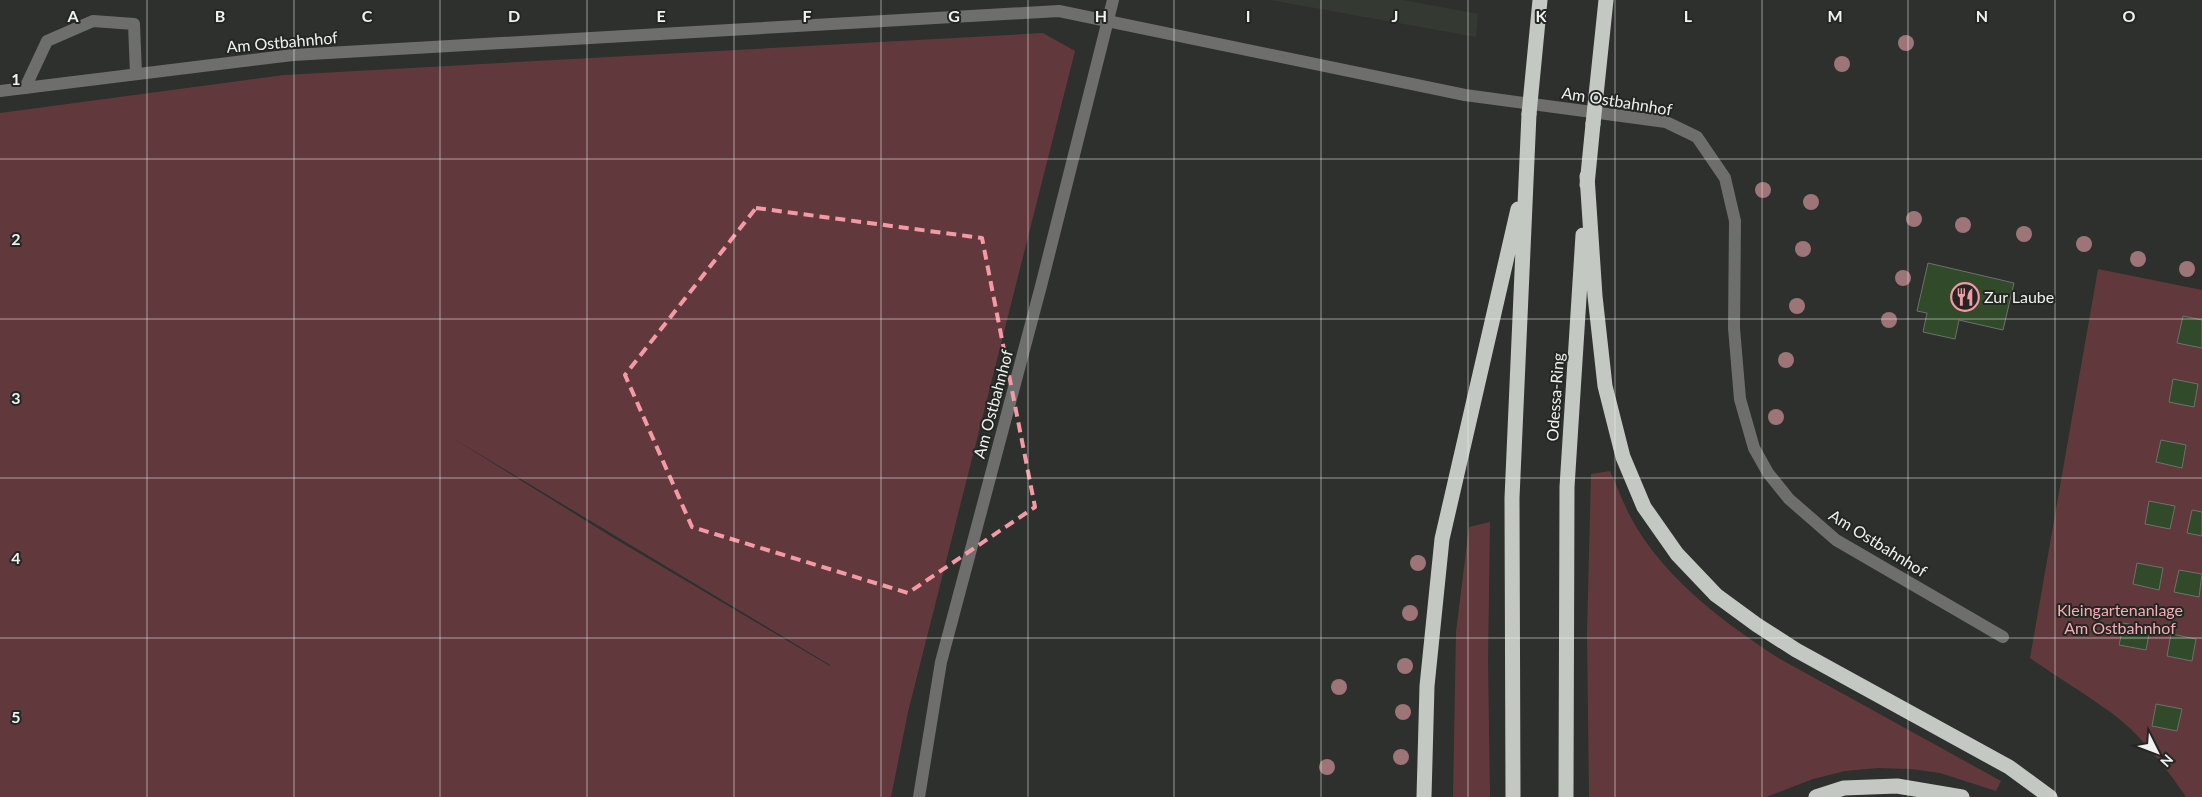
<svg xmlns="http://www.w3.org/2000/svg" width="2202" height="797" font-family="Lato,sans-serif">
  <rect width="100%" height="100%" fill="#2d302d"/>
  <!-- built -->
  <path fill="#343a32" d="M1270 0H1403L1478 14 1476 37Z"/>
  <!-- green -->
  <path fill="#61393d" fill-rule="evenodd" d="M1043 33 1075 51 908 712 891 797H0V113L284 75ZM451 437 830 665V666L612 537Z
    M2098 269 2202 290V797H2186C2167 769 2140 734 2113 714 2086 694 2057 677 2030 658Z
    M1610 471C1619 491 1626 511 1638 530 1673 585 1726 624 1780 659L2001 781 1996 791 1940 773 1911 769 1878 768 1845 771 1813 779 1766 797H1589L1587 633 1591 474Z
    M1490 522 1488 661 1490 797H1453L1456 632 1469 527Z"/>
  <!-- building -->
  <path fill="#304a2a" stroke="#6d716d" d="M1928 263 2014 283 2003 330 1959 320 1955 339 1923 332 1927 313 1917 311Z
    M2183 316 2202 320V348L2177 343Z
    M2173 379 2198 384 2194 407 2169 402Z
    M2161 440 2186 445 2182 468 2156 462Z
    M2149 501 2175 506 2170 529 2145 524Z
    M2192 510 2202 512V536L2187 533Z
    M2137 563 2163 568 2159 590 2133 584Z
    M2179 570 2202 574 2199 597 2174 592Z
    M2124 623 2150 629 2146 650 2119 645Z
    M2171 634 2196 639 2192 661 2167 656Z
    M2156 704 2182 709 2177 731 2152 726Z"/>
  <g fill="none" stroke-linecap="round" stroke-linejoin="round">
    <!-- lane -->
    <path stroke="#6e6f6d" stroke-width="12" d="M25 88 47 41 93 21 134 24 136 74"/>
    <!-- street -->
    <path stroke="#6e6f6d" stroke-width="12" d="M0 91 293 55 1059 11 1465 95 1666 122 1697 137 1725 178 1735 221 1734 328 1740 399 1754 448 1768 473 1789 499 1836 540 2003 637
      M919 797 941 662 1041 286 1113 0"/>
    <!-- highway -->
    <path stroke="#c4c8c3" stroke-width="15" d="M1587 176 1595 296 1605 386 1623 457 1644 507 1677 554 1716 595 1757 625 1796 650 2009 767 2050 797
      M1587 185 1593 124
      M1424 797 1427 686 1442 539 1518 209
      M1513 797 1512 498 1529 114
      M1566 797 1567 487 1583 235
      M1816 797 1844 788 1897 786 1962 797"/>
    <!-- highway-bridge -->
    <path stroke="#c4c8c3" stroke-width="15" d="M1529 114 1540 0
      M1593 124 1606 0"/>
  </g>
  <!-- trees -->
  <g fill="#9d7477">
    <circle cx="1906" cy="43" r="8"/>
    <circle cx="1842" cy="64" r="8"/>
    <circle cx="1763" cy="190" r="8"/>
    <circle cx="1811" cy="202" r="8"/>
    <circle cx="1914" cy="219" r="8"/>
    <circle cx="1963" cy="225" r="8"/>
    <circle cx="2024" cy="234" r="8"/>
    <circle cx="2084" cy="244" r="8"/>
    <circle cx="1803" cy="249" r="8"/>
    <circle cx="2138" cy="259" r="8"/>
    <circle cx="2187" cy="269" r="8"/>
    <circle cx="1903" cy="278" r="8"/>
    <circle cx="1797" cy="306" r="8"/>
    <circle cx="1889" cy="320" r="8"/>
    <circle cx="1786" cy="360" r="8"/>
    <circle cx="1776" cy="417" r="8"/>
    <circle cx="1418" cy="563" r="8"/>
    <circle cx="1410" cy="613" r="8"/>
    <circle cx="1405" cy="666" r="8"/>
    <circle cx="1339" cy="687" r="8"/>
    <circle cx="1403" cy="712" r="8"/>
    <circle cx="1401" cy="757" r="8"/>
    <circle cx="1327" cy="767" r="8"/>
  </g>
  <!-- marked area -->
  <path fill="none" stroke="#f49aa5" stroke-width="4" stroke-dasharray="10 6" stroke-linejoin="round" d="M756 208 982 238 1035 507 908 593 692 527 625 375Z"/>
  <!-- grid -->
  <path fill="none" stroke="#f0f2ef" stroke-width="1" stroke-opacity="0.55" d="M147 0V797M294 0V797M440 0V797M587 0V797M734 0V797M881 0V797M1028 0V797M1174 0V797M1321 0V797M1468 0V797M1615 0V797M1762 0V797M1908 0V797M2055 0V797M0 159H2202M0 319H2202M0 478H2202M0 638H2202"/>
  <!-- icons -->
  <defs>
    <symbol id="restaurant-ring" viewBox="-11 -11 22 22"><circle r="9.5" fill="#242623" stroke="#f49aa5" stroke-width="1.5"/><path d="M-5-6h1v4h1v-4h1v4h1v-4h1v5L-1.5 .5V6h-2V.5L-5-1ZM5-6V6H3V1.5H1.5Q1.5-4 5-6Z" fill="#f49aa5"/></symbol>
  </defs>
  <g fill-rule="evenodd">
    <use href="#restaurant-ring" x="1949" y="281" width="32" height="32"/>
  </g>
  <g text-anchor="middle" stroke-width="4" stroke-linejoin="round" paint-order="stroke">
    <!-- street labels -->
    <g font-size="16" fill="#f0f2ef" stroke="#242623">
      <text transform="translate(282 42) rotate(-5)" y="6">Am Ostbahnhof</text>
      <text transform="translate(1617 101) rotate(9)" y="6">Am Ostbahnhof</text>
      <text transform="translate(1555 397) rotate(-86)" y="6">Odessa-Ring</text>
      <text transform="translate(993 404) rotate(-75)" y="6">Am Ostbahnhof</text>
      <text transform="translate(1878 543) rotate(32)" y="6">Am Ostbahnhof</text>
    </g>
    <!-- poi labels -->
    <g font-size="16" fill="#f0f2ef" stroke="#242623" text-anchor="start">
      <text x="1984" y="303">Zur Laube</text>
    </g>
    <!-- park labels -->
    <g font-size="16" fill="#f8acb4" stroke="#242623">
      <text x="2120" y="616">Kleingartenanlage<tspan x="2120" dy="18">Am Ostbahnhof</tspan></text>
    </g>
  </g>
  <g font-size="16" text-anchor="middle" font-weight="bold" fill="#f0f2ef" stroke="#242623" stroke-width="4" stroke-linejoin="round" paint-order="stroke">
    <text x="73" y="22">A</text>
    <text x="220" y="22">B</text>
    <text x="367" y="22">C</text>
    <text x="514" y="22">D</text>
    <text x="661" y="22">E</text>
    <text x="807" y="22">F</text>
    <text x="954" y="22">G</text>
    <text x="1101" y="22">H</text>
    <text x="1248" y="22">I</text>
    <text x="1395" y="22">J</text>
    <text x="1541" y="22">K</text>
    <text x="1688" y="22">L</text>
    <text x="1835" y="22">M</text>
    <text x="1982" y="22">N</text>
    <text x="2129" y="22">O</text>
    <text x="16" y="85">1</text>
    <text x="16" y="245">2</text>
    <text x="16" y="404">3</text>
    <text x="16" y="564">4</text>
    <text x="16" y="723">5</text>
  </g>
  <!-- north arrow -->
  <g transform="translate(2157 752) rotate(132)" stroke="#242623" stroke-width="4" paint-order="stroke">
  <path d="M0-4L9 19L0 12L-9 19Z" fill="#f0f2ef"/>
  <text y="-8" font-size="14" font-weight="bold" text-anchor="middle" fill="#f0f2ef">N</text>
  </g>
</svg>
